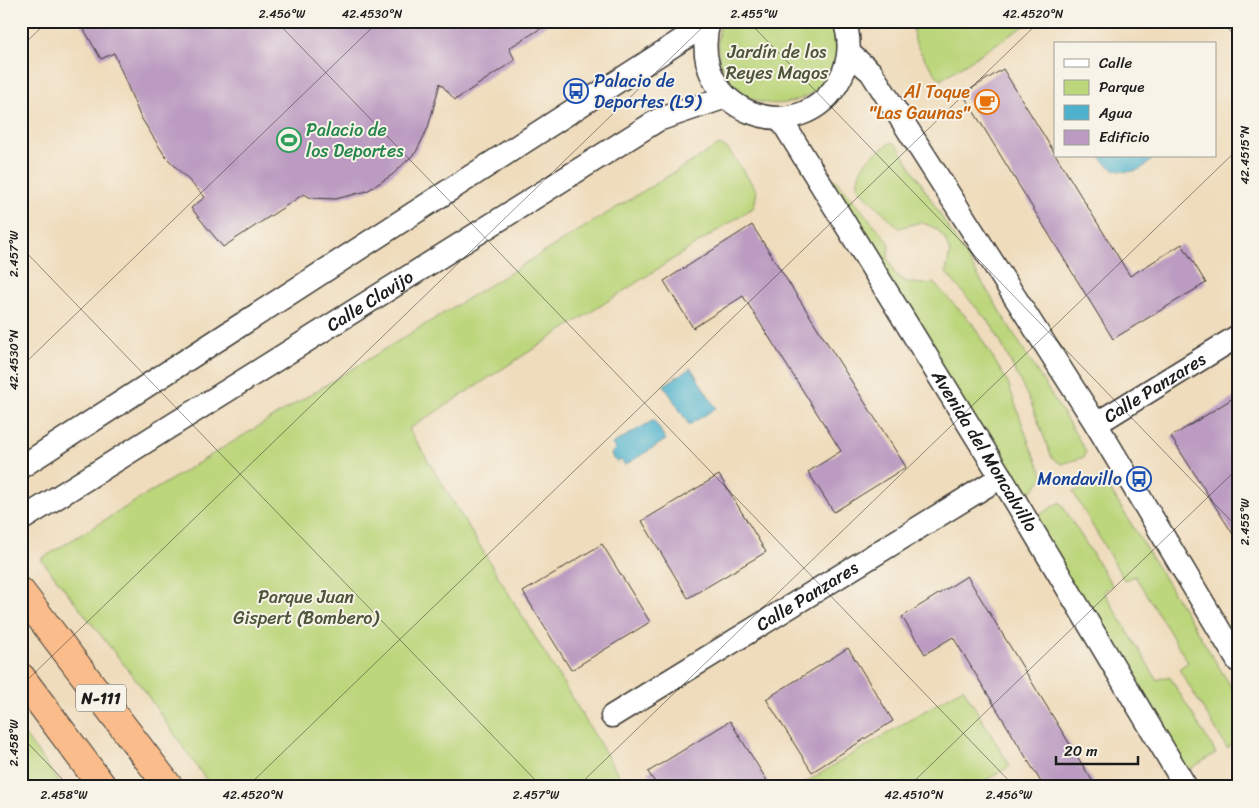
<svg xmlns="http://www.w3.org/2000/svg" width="1259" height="808" font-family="Sriracha,sans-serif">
  <rect width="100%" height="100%" fill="#f7f3e8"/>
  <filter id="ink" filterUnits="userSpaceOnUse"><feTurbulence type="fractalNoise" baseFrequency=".02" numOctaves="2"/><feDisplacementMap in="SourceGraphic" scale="10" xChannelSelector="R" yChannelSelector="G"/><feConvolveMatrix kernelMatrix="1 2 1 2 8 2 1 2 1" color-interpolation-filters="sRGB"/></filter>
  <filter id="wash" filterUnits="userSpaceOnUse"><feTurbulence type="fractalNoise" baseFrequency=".0096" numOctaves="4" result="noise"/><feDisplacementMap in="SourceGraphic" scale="20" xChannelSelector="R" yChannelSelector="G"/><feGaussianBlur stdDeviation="1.12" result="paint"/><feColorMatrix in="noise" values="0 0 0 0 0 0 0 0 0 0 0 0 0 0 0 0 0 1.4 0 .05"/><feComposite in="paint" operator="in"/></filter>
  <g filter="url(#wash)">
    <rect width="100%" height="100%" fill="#efdcbc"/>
    <!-- green -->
    <path fill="#bcd67c" stroke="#6c794c" d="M722 21H832C834 26 836 31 837 36 845 103 753 131 723 70 716 54 716 37 722 21Z
      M916 21H1032L940 80C930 65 905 39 916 21Z
      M892 142 898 146 1086 451 1084 457 1062 464 1052 458 1031 403 993 327 946 273 950 252 945 239 937 229 921 222 899 228 858 188C856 163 874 154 892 142Z
      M719 145 728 149 757 191 754 207 409 429 626 787H211L143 689 41 559Z
      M835 179 889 242 888 259 895 274 907 282 920 284 934 283 972 323 1008 383 1030 446 1044 476 1032 491 1021 498 827 181Z
      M1103 478 1238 698V741L1227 748 1179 669 1188 662 1135 576 1124 580 1073 492Z
      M1060 502 1112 585 1104 592 1157 680 1169 676 1216 753 1187 771 1032 520Z
      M963 688 1010 766 975 787H801V785Z
      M21 730 63 787H21Z"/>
    <!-- water -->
    <path fill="#4eb2cd" stroke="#356774" d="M1100 156H1154C1142 177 1112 177 1100 156Z
      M691 368 716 408 689 425 664 385Z
      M654 420 666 440 625 465 621 460 617 462 613 459 611 454 615 449 612 444Z"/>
    <g id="blocks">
      <!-- building -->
      <path fill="#bb9bc1" d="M79 21H553L509 48 515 60 455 100 440 83 428 128 416 152 392 175 367 191 336 199 311 198 304 194 223 247 191 208 205 197 165 156 140 116 114 53 101 59Z
        M1003 69 1130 276 1182 244 1206 283 1113 339 963 94Z
        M752 225 906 467 834 512 808 472 841 451 743 296 693 328 664 281Z
        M1238 395V542L1171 437Z
        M719 475 766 552 688 598 642 521Z
        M602 544 650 622 571 670 523 592Z
        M967 576 1096 787H1044L953 637 925 654 902 617Z
        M848 648 893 721 812 772 766 699Z
        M730 721 771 787H658L648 772Z"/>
    </g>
  </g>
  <g filter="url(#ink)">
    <use href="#blocks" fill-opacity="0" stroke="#3c3934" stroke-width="1"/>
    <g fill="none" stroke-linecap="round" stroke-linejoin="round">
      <defs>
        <g id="street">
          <path d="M709 21C684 111 801 156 841 77 850 60 851 39 844 21"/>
          <path d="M849 53 871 72 1096 424 1238 661"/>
          <path id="s1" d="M780 118 1001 477 1186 787"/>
          <path id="s2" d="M1096 424 1238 336"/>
          <path d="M21 467 708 23"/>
          <path id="s3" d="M21 520 658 120 726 97"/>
          <path id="s4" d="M612 716 1001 477"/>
        </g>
        <path id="highway" d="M21 592 169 787
          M21 677 103 787"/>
      </defs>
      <!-- street casing -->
      <use href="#street" stroke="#3c3934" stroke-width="25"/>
      <!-- highway casing -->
      <use href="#highway" stroke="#3c3934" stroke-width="30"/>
      <!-- street -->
      <use href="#street" stroke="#fff" stroke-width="22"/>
      <!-- highway -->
      <use href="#highway" stroke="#f9bc8a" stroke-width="28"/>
    </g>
  </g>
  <!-- ticks -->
  <path fill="none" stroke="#1c1c1c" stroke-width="1" stroke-opacity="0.45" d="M276 21 1015 787M748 21 1238 528M1221 21 1238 39M21 47 48 21M21 247 542 787M21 367 379 21M21 686 709 21M21 736 70 787M247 787 1040 21M577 787 1238 149M908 787 1238 468"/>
  <!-- icons -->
  <defs>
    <symbol id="bus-ring" viewBox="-11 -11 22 22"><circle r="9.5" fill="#f7f3e8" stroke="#1a4fb4" stroke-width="1.5"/><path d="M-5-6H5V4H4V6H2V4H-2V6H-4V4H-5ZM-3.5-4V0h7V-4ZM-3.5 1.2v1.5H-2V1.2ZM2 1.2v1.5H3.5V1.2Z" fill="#1a4fb4"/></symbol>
    <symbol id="cafe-ring" viewBox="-11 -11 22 22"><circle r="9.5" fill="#f7f3e8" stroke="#e8710a" stroke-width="1.5"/><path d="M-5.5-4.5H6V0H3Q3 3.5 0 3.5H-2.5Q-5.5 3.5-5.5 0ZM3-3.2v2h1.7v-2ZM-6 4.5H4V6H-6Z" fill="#e8710a"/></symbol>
    <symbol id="stadium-ring" viewBox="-11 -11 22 22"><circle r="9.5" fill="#f7f3e8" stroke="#2e9e5b" stroke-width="1.5"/><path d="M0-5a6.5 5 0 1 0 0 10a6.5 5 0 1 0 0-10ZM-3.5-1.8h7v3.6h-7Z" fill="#2e9e5b"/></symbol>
  </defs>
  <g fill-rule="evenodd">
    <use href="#bus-ring" x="562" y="77" width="28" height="28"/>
    <use href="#cafe-ring" x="973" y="88" width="28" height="28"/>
    <use href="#stadium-ring" x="275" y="126" width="28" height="28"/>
    <use href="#bus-ring" x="1125" y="465" width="28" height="28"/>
  </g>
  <g text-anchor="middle" stroke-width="4" stroke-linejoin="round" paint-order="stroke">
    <!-- shield labels -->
    <rect fill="#f7f3e8" stroke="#5e5c59" stroke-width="1" x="76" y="684.5" width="50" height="27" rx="4"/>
    <g font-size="16" font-weight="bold" fill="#1c1c1c">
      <text x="101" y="704">N-111</text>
    </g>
    <!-- park labels -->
    <g font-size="18" fill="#4c5439" stroke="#f7f3e8">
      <text x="777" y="58">Jardín de los<tspan x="777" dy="21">Reyes Magos</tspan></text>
      <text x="306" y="603">Parque Juan<tspan x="306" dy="21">Gispert (Bombero)</tspan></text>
    </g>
    <!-- transit labels -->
    <g font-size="18" fill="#164399" stroke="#f7f3e8" text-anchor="start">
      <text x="594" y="87">Palacio de<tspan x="594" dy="21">Deportes (L9)</tspan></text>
      <text x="1122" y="485" text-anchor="end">Mondavillo</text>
    </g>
    <!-- food labels -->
    <g font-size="18" fill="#c56008" stroke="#f7f3e8" text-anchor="end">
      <text x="970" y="98">Al Toque<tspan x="970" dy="21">"Las Gaunas"</tspan></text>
    </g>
    <!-- leisure labels -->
    <g font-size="18" fill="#27864d" stroke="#f7f3e8" text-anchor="start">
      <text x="306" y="136">Palacio de<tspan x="306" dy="21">los Deportes</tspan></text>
    </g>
    <!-- street labels -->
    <g font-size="18" fill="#1c1c1c" stroke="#f7f3e8">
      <text dy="6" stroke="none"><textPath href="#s3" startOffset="412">Calle Clavijo</textPath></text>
      <text dy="6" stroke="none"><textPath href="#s2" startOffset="69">Calle Panzares</textPath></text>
      <text dy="6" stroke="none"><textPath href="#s1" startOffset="391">Avenida del Moncalvillo</textPath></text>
      <text dy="6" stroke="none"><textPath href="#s4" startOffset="229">Calle Panzares</textPath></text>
    </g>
  </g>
  <!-- margin -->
  <rect width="1259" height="808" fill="none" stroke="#f7f3e8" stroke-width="55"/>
  <!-- legend -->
  <rect x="1054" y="42" width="162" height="115" fill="#f7f3e8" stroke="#9f9d96"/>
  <rect x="1064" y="59" width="25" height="8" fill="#ffffff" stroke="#9f9d96"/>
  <text x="1099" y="68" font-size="15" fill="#1c1c1c">Calle</text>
  <rect x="1064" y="80" width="25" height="15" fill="#bcd67c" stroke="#9f9d96"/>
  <text x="1099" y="92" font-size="15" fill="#1c1c1c">Parque</text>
  <rect x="1064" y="105" width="25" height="15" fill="#4eb2cd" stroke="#9f9d96"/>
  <text x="1099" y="118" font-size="15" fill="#1c1c1c">Agua</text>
  <rect x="1064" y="130" width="25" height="15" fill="#bb9bc1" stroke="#9f9d96"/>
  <text x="1099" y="142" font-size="15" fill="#1c1c1c">Edificio</text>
  <!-- scale -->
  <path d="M1056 756v8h82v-8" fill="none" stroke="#1c1c1c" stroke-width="2.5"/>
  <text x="1064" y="756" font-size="15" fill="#1c1c1c" stroke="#f7f3e8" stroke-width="4" paint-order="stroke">20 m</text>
  <rect x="28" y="28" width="1204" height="752" fill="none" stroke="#1c1c1c" stroke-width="2"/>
  <g font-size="12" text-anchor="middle" fill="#1c1c1c">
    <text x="282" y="18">2.456°W</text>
    <text x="372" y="18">42.4530°N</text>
    <text x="754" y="18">2.455°W</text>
    <text x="1033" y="18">42.4520°N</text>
    <text transform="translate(1245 155) rotate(-90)" y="4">42.4515°N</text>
    <text transform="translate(14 254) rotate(-90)" y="4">2.457°W</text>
    <text transform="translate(14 360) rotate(-90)" y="4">42.4530°N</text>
    <text transform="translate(1245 522) rotate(-90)" y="4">2.455°W</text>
    <text transform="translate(14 743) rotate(-90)" y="4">2.458°W</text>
    <text x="64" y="799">2.458°W</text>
    <text x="253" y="799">42.4520°N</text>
    <text x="536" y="799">2.457°W</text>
    <text x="914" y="799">42.4510°N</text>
    <text x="1009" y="799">2.456°W</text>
  </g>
</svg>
